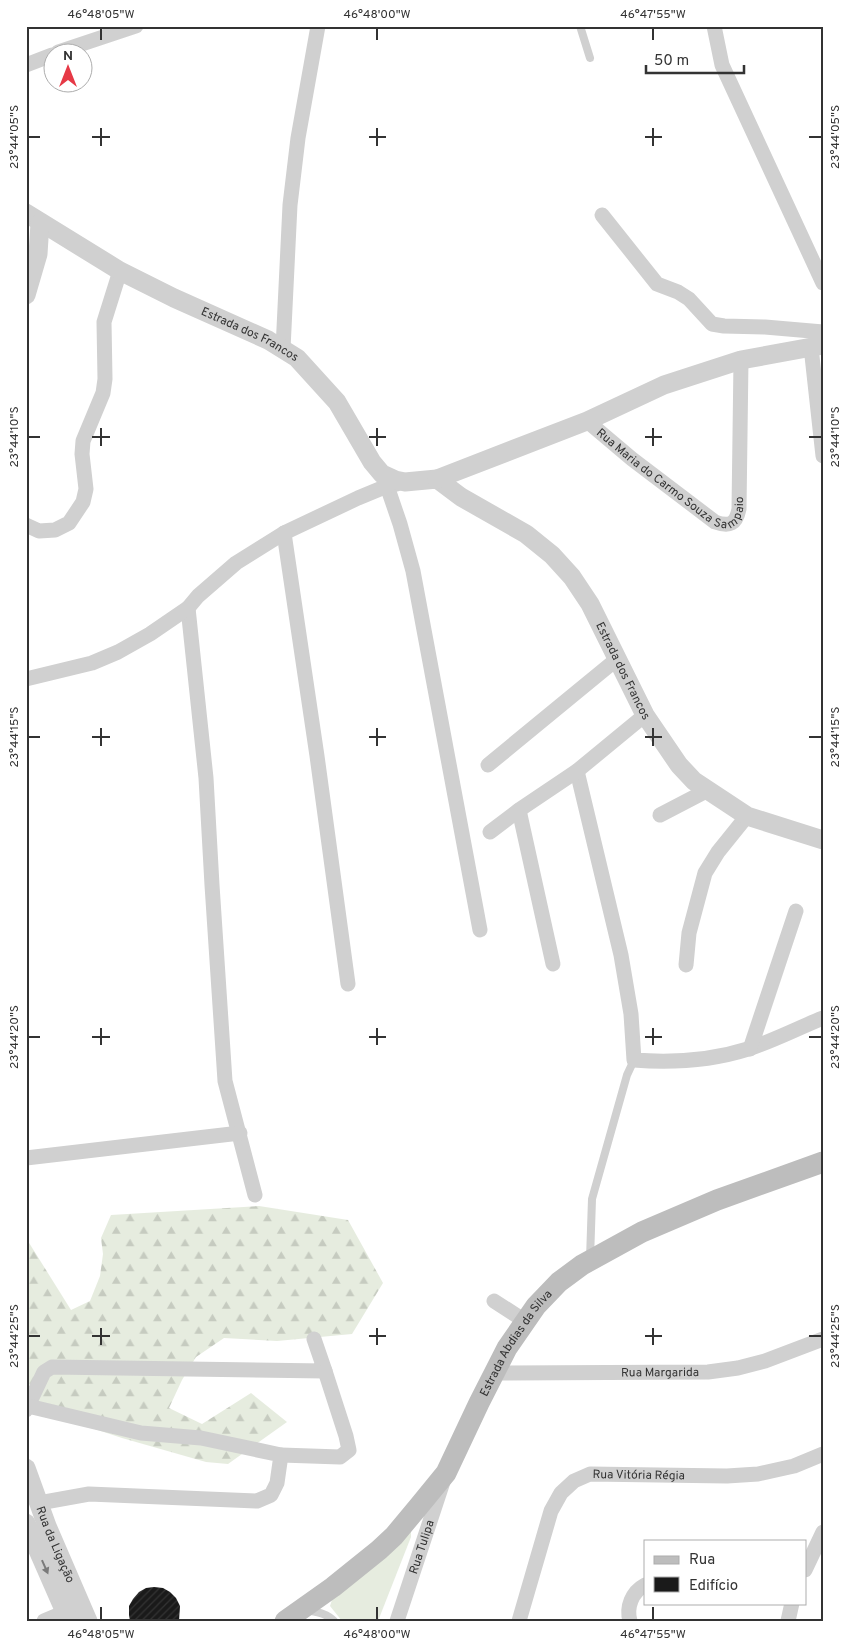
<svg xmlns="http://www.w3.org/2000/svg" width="849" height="1647" font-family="Overpass,sans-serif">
  <defs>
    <pattern id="forest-firs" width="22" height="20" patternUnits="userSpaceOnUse" patternTransform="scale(1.25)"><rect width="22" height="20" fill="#e6ecdf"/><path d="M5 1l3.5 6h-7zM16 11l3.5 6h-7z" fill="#c6cbc0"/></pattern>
    <pattern id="building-hatch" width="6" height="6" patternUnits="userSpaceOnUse" patternTransform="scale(1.25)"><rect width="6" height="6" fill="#1a1a1a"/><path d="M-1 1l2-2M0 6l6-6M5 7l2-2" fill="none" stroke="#333"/></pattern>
  </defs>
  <rect width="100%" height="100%" fill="#fff"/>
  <!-- green -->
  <path fill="#e6ecdf" d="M411 1531V1537L378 1621H342L330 1606 334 1594Z"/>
  <!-- forest -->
  <path fill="url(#forest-firs)" d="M259 1206 348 1220 383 1283 352 1334 277 1341 224 1338 196 1357 182 1380 169 1408 202 1424 251 1393 287 1422 228 1464 206 1462 122 1438 46 1413 26 1379V1238L71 1310 90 1301 100 1276 103 1254 101 1238 111 1215Z"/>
  <!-- building -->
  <path fill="url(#building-hatch)" d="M154 1587 163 1588 170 1592 176 1598 180 1606 179 1621H130L129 1615V1606L133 1599 139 1592 146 1588Z"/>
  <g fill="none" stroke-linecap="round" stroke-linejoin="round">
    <!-- service -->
    <path stroke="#d0d0d0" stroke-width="8" d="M580 26 590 58
      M590 1259 592 1199 627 1075 634 1060
      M306 1610C316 1612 327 1613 334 1621"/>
    <!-- minor -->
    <g stroke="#d0d0d0" stroke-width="15">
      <path d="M714 26 722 65 823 283"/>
      <path d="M58 52 136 26"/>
      <path d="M26 65 52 55"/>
      <path d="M602 215 657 284 678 292 689 299 712 324 724 326 765 327 823 332"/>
      <path d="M811 347 823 456"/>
      <path d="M283 349 290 205 298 138 318 26"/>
      <path id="s1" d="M587 421 632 459 715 522C730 527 736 524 739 509L741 360"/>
      <path d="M387 486 400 524 413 571 480 930"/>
      <path d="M26 525 39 531 55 530 69 523 83 502 86 489 82 454 83 441 103 393 105 379 104 322 120 271"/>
      <path d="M284 533 317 756 348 984"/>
      <path d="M188 608 206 778 212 885 225 1081 255 1195"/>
      <path d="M26 679 92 663 118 652 150 634 188 608 198 596 236 563 284 533 358 498 387 486 397 484"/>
      <path d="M488 765 617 659"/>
      <path d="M577 771 621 955 631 1014 634 1060C673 1063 710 1061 748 1049 773 1041 798 1028 823 1018"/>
      <path d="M519 810 553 964"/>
      <path d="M660 815 708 790"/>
      <path d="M490 832 519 810 577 771 645 715"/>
      <path d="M686 965 689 933 705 873 718 852 747 816"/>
      <path d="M750 1049 796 911"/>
      <path d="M26 1158 240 1133"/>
      <path d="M494 1301 525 1321"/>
      <path id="s2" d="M494 1373 708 1372 738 1368 765 1361 823 1339"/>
      <path d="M28 1406 44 1372 52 1367 325 1371 314 1339"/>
      <path d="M26 1410 28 1406 141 1433 201 1438 281 1455 277 1483 271 1495 257 1501 89 1494 39 1503"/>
      <path d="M281 1455 340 1457 349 1450 346 1436 325 1371"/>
      <path d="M805 1570 823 1532"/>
      <path d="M44 1621 75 1608"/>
      <path id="s3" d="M397 1621 443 1482"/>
      <path id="s4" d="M519 1621 551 1511 561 1493 574 1481 590 1474 727 1476 758 1474 794 1466 823 1454"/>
      <path d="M630 1621C626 1607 632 1592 645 1585"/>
      <path d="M788 1621 792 1603"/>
    </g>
    <!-- tertiary -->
    <g stroke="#d0d0d0" stroke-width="19">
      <path id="s5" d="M26 213 120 271 174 298 268 340 297 358 337 402 372 462 382 474 395 480 405 482 437 479 461 497 526 534 552 555 572 577 590 604 645 715 679 765 694 781 747 816 823 840"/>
      <path d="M26 295 38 254 40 223"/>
      <path d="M437 479 587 421 664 385 741 360 823 345"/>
      <path id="s6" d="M26 1468 47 1526 88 1621"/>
      <path d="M26 1523 65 1612 70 1621"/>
    </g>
    <!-- secondary -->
    <path stroke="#bdbdbd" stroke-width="21" id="s7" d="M285 1621 333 1587 379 1550 394 1536 419 1506 446 1473 479 1403 507 1348 536 1306 559 1282 582 1265 642 1232 717 1200 823 1162"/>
  </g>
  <!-- one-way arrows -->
  <defs><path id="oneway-solid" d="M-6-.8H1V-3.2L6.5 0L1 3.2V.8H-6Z" transform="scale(1.25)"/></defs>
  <use fill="#7a7a7a" href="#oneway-solid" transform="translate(45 1567) rotate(66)"/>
  <!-- ticks -->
  <path fill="none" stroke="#333" stroke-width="2" d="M101 28V40M377 28V40M653 28V40M101 128V146M377 128V146M653 128V146M28 137H40M92 137H110M369 137H386M645 137H662M809 137H822M101 428V446M377 428V446M653 428V446M28 437H40M92 437H110M369 437H386M645 437H662M809 437H822M101 728V746M377 728V746M653 728V746M28 737H40M92 737H110M369 737H386M645 737H662M809 737H822M101 1028V1045M377 1028V1045M653 1028V1045M28 1037H40M92 1037H110M369 1037H386M645 1037H662M809 1037H822M101 1328V1345M377 1328V1345M653 1328V1345M28 1336H40M92 1336H110M369 1336H386M645 1336H662M809 1336H822M101 1607V1620M377 1607V1620M653 1607V1620"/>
  <g text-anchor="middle" stroke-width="5" stroke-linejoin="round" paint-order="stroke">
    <!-- street labels -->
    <g font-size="12" fill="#333" stroke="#fff">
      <text dy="4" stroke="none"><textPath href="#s5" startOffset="255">Estrada dos Francos</textPath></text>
      <text dy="4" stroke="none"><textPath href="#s1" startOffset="112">Rua Maria do Carmo Souza Sampaio</textPath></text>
      <text dy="4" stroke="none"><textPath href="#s5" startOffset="784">Estrada dos Francos</textPath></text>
      <text dy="4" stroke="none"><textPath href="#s7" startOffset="368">Estrada Abdias da Silva</textPath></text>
      <text dy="4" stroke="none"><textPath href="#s2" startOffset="166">Rua Margarida</textPath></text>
      <text dy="4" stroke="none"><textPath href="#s4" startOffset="219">Rua Vitória Régia</textPath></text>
      <text dy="4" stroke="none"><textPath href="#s6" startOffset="82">Rua da Ligação</textPath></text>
      <text dy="4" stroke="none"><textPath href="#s3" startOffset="78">Rua Tulipa</textPath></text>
    </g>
  </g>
  <!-- border -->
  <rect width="849" height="1647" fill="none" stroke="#ffffff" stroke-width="55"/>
  <!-- legend -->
  <rect x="644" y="1540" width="162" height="65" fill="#ffffff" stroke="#adadad"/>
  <rect x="654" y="1556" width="25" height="8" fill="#bdbdbd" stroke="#adadad"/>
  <text x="689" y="1564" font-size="15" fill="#333333">Rua</text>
  <rect x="654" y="1577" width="25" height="15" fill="#1a1a1a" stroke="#adadad"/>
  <text x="689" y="1590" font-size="15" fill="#333333">Edifício</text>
  <!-- north arrow -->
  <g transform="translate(68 68)"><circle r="24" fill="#ffffff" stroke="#adadad"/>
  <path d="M0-4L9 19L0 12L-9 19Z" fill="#e63946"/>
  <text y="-8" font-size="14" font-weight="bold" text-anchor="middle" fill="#333333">N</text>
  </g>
  <!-- scale -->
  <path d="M646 65v8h98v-8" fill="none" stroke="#333333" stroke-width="2.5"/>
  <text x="654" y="65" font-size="15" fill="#333333" stroke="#ffffff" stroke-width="4" paint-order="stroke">50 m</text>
  <rect x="28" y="28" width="794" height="1592" fill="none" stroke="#333" stroke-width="2"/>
  <g font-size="12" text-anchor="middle" fill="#333">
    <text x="101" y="18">46°48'05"W</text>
    <text x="377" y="18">46°48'00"W</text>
    <text x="653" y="18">46°47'55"W</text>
    <text transform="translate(14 137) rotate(-90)" y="4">23°44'05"S</text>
    <text transform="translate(835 137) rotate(-90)" y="4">23°44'05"S</text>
    <text transform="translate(14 437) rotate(-90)" y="4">23°44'10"S</text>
    <text transform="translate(835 437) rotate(-90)" y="4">23°44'10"S</text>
    <text transform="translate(14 737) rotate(-90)" y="4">23°44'15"S</text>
    <text transform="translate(835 737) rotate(-90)" y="4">23°44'15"S</text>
    <text transform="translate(14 1037) rotate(-90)" y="4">23°44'20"S</text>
    <text transform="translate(835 1037) rotate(-90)" y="4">23°44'20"S</text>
    <text transform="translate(14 1336) rotate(-90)" y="4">23°44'25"S</text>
    <text transform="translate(835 1336) rotate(-90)" y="4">23°44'25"S</text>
    <text x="101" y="1638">46°48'05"W</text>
    <text x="377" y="1638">46°48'00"W</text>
    <text x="653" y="1638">46°47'55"W</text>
  </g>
</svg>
